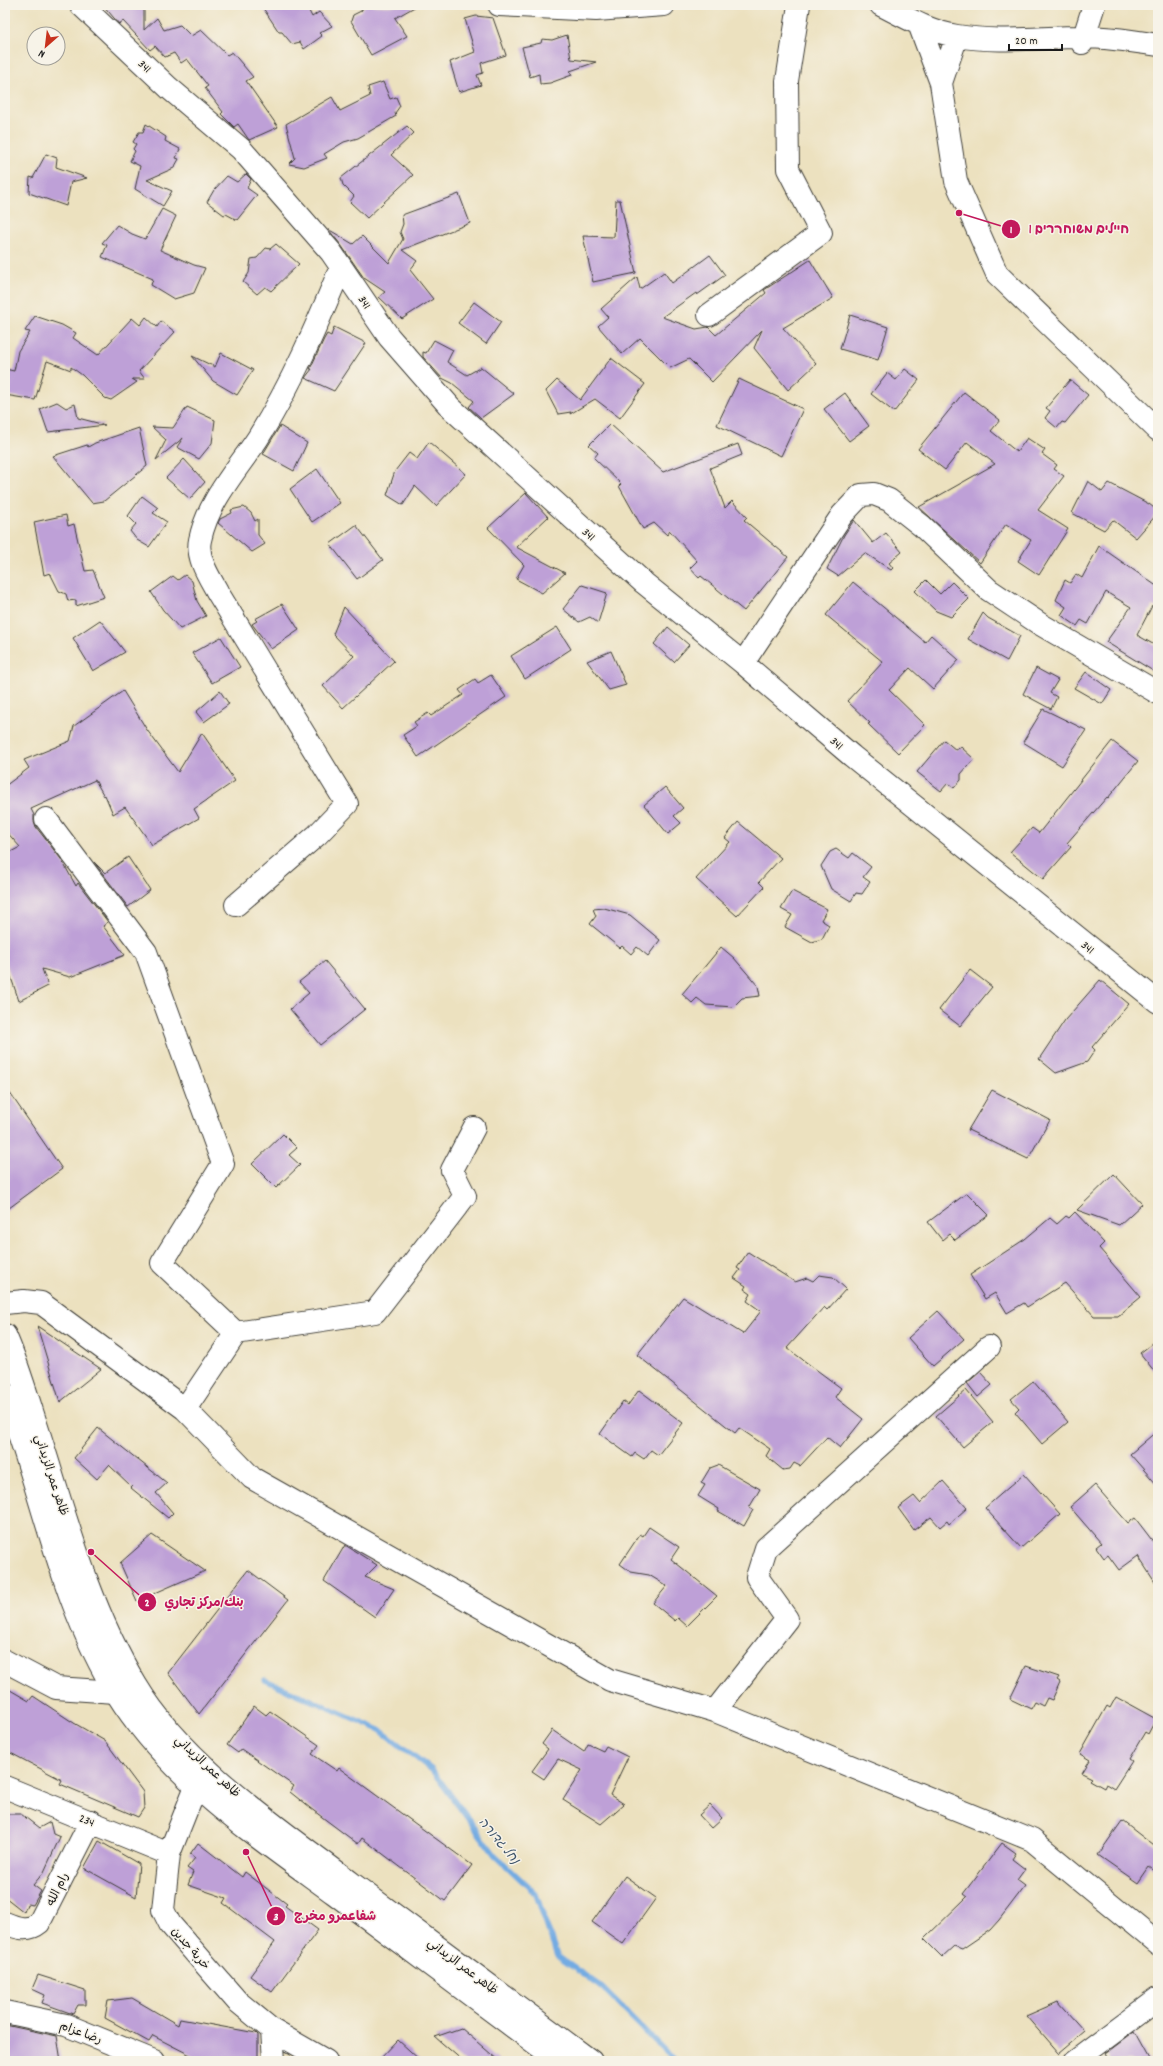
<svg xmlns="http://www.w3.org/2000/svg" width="1163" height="2066" font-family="Dekko,'Playpen Sans Arabic','Playpen Sans Hebrew',sans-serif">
  <rect width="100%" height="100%" fill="#f7f3e8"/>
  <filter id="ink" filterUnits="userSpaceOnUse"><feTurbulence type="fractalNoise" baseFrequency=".025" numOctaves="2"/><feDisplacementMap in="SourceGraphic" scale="8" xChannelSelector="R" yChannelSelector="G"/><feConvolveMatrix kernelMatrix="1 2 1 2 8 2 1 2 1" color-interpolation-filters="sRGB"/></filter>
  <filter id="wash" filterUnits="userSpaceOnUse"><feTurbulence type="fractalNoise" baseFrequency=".012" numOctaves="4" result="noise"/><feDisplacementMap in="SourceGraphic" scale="16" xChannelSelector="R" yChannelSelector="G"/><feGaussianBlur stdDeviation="0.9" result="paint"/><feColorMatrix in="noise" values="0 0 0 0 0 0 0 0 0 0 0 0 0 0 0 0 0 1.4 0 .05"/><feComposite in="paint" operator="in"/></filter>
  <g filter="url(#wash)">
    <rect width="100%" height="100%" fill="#ece1bf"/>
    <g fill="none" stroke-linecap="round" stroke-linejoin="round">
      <!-- stream -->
      <path stroke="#73abe2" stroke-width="5.5" d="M265 1680 380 1730 432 1770 495 1855 536 1894 557 1956 600 1986 675 2061"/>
    </g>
    <g id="blocks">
      <!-- building -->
      <path fill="#bea0d7" d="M103 5H144V30L157 18 164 30 180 25 191 36 201 30 227 55 232 52 253 77 246 81 278 127 249 140 238 124 234 127 221 114 223 112 205 88 208 86 187 59 181 63 174 53 165 57 155 46 150 50 123 21 119 24Z
        M261 5H306L312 17 319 12 332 26 319 33 322 36 304 49 300 42 292 44 282 32H279Z
        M365 5 386 6 418 5 395 18 407 36 371 55 351 21 353 15 361 11Z
        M476 16 493 18 506 55 481 63 483 73 477 75 481 85 459 92 450 62 475 52 465 19Z
        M567 35 571 59 596 62 570 71 572 75 550 83 540 84 539 74 530 77 522 47 541 43 542 39 552 40Z
        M383 82 390 99 396 97 400 106 395 113 396 116 358 138 344 142 324 154 327 158 304 167 289 164 295 158 286 124 332 97 340 111 370 96 368 87Z
        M146 124 166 137 165 141 180 149 176 158 179 159 174 168 147 180 172 191 163 206 135 189 140 166 130 161 135 151 133 149 136 144 133 142 139 132H143Z
        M407 126 414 133 391 155 413 175 367 218 350 202 354 196 343 185 341 178Z
        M46 154 57 158 56 167 87 178 71 182 66 206 29 193 30 177 33 178Z
        M246 174 251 179 247 188 257 195 237 220 226 214 224 215 207 202 214 190 227 176 237 182Z
        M459 194 470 223 402 250 417 261 410 270 433 299 402 319 379 297 385 292 364 278 341 245 328 229 353 244 362 236 389 263 403 239 400 232 403 224 402 215Z
        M616 200H620L636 273 593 282 583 236 614 237Z
        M162 209 176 216 160 250 194 265 205 268 194 293 174 299 151 285 153 279 102 257 107 245 102 243 117 225 132 234 145 239Z
        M276 244 299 264 271 291 265 287 257 294 243 282 249 273 251 259 257 258 266 248 270 249Z
        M710 255 725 275 697 295 696 293 662 317 696 329 708 327 716 335 766 293 764 290 810 260 833 298 783 328 816 364 788 390 754 348 762 330 712 382 689 359 670 368 640 338 622 354 598 326 608 317 601 309 637 277 640 289 664 272 672 283Z
        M474 302 501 322 486 344 458 323Z
        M850 315 888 327 878 360 840 349Z
        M35 316 62 325 76 333 73 338 98 355 132 318 140 325 146 317 157 327 161 321 175 332 139 371 145 379H132L137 382 111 400 105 398 82 375 71 367V370L47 361 35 400 5 395V369L14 371 18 351 30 332 25 331Z
        M334 327 366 343 334 391 305 378 312 369H310L324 339 327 334 331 336Z
        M434 340 453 350 447 362 467 375 481 367 514 394 481 418 469 407 474 401 452 383 442 378 423 357V352L426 353Z
        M221 353 253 370 237 395 213 381 192 356 215 367Z
        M611 358 645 384 620 418 595 399 570 414 571 412 558 414 546 391 557 380 580 400Z
        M905 369 919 380 894 412 871 394 887 373 896 380Z
        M739 379 803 409 781 456 717 425Z
        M1070 380 1088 395 1065 423 1062 422 1057 428 1045 418 1050 411 1046 408Z
        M964 392 1000 420 991 431 1017 452 1027 438 1045 450 1042 454 1057 465 1054 469 1064 476 1038 510 1068 529 1039 575 1018 561 1031 540 1006 524 980 563 919 507 995 464 967 442 945 470 918 449Z
        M845 393 869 426 849 441 824 409Z
        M57 402 66 408 75 404 78 418 105 425 48 432 40 409Z
        M187 407 215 420 212 443 199 459 177 447 183 438 156 460 166 440 152 427 173 428Z
        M610 424 663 472 738 444 742 455 710 468 725 508 732 501 747 517 744 520 788 557 744 611 701 576 699 578 690 568 697 561 670 531 667 535 654 523 643 529 619 486 621 484 594 458 598 453 589 445Z
        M280 426 307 443 294 471 263 454Z
        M139 428 147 466 104 501 92 503 53 456 87 445 88 447 95 443Z
        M429 442 466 474 436 506 415 486 403 505 387 495 395 471 409 453 417 459Z
        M184 459 205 482 190 499 166 478Z
        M317 469 340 503 312 522 290 489Z
        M1088 481 1102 492 1109 483 1149 504 1158 511V513L1136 538 1113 520 1104 530 1072 513Z
        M526 493 548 517 516 547 565 573 542 593 516 579 524 565 488 528Z
        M142 496 158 508 153 513 167 522 149 547 137 540 130 531 136 524 128 516Z
        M244 507 251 513 255 521 258 519V535L265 544 252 552 218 523 220 519 232 513 231 510Z
        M66 515 68 526 74 524 85 571 93 570 104 597 76 606V600L68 601 66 594 59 591 50 573 44 575 34 522Z
        M854 520 873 543 886 533 902 552 889 563 893 568 891 570 865 553 838 576 827 569 844 535Z
        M356 525 383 560 357 579 330 544Z
        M1099 546 1158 587V608L1152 606 1137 635 1158 647V674L1106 642 1131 607 1106 592 1088 624 1081 620 1077 626 1061 615 1066 607 1056 600 1065 580 1070 583 1076 574 1082 578Z
        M185 575 192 581 197 601 206 616 180 629 163 610 151 592 173 576 178 580Z
        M926 580 940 594 952 582 969 599 951 617 936 611 915 591Z
        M853 582 925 642 931 635 959 660 933 689 910 668 889 690 925 725 898 753 868 724 870 723 847 701 883 662 826 615Z
        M582 585 607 593 598 623 590 617 579 622 563 609Z
        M282 604 299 630 271 649 252 624 257 621 255 619Z
        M344 607 394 661 343 708 323 686 354 656 333 634Z
        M983 613 988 618 1020 636 1007 661 968 639Z
        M100 620 125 652 93 671 73 638Z
        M557 627 571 649 525 679 511 656Z
        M668 627 689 645 674 662 654 644Z
        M221 637 240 667 212 683 192 653Z
        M611 651 626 685 609 690 587 661Z
        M1036 668 1058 680 1050 693 1057 697 1051 709 1023 694Z
        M1086 672 1111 690 1102 704 1074 688Z
        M491 675 506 697 418 757 403 735 417 726 414 722 428 713 431 716 463 695 459 690 475 679 478 683Z
        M123 691 147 730 178 772 202 733 235 781 194 809 199 818 152 845 125 807 113 814 105 795 104 796 95 780 31 809 34 815V821L36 827 61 859 76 886 78 883 108 922 103 926 125 955 70 977 42 969 48 986 19 1001 5 960V855L20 847 5 830V786L29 768 24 760 70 741 74 726Z
        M220 691 229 704 204 722 196 712Z
        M1043 709 1086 730 1062 766 1023 742Z
        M944 740 956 750 961 747 974 759 961 774V780L954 788 948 783 941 791 917 772Z
        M1112 741 1138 761 1108 798 1107 797 1067 843 1071 847 1043 879 1010 852 1032 828 1039 833Z
        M665 787 683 808 674 816 681 823 668 834 644 805Z
        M738 822 781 858 759 882 764 887 737 916 696 879 730 842 725 838Z
        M836 849 849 858 853 853 871 867 863 877 870 882 862 894 856 893 851 901 831 889 821 866 830 852Z
        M128 857 150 890 128 907 94 862 105 873Z
        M792 891 827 909 821 920 829 925 822 939 812 942 785 927 792 915 781 909Z
        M604 908 630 915 660 940 648 956 637 947 631 954 622 946 620 948 590 924 596 916 593 909Z
        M721 947 734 958 758 986 760 996 742 998 733 1007 706 1005 697 998 692 1003 682 994Z
        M325 961 365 1009 320 1045 290 1009 309 993 299 982Z
        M970 970 992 987 960 1026 939 1010Z
        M1100 980 1129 1004 1092 1047 1095 1050 1087 1062 1056 1073 1039 1059 1065 1020Z
        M5 1086 62 1169 5 1211Z
        M992 1090 1050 1120 1028 1159 968 1130Z
        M283 1134 297 1148 289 1155 300 1165 276 1188 252 1164Z
        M1114 1174 1142 1204 1119 1225 1077 1210Z
        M967 1193 989 1215 955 1240 949 1234 942 1240 928 1222Z
        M1075 1212 1104 1243 1099 1248 1141 1297 1118 1316H1094L1065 1283 1027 1307 1024 1303 1007 1313 995 1293 985 1299 970 1275 1025 1239 1050 1218 1057 1224 1066 1216 1069 1218Z
        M748 1252 795 1282 807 1278 813 1281 819 1275 833 1277 846 1289 827 1310 824 1307 787 1348 841 1388 835 1397 863 1419 840 1448 827 1437 800 1466 794 1463 790 1469 783 1470 766 1456 770 1449 739 1428 735 1433 637 1355 683 1297 743 1334 761 1311 747 1301 751 1294 744 1289 746 1286 734 1278 740 1270 737 1268Z
        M938 1311 964 1339 933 1366 908 1338Z
        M37 1326 101 1369 60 1402Z
        M1158 1339V1376L1140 1353Z
        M980 1372 992 1385 978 1397 967 1383Z
        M1033 1381 1068 1422 1042 1444 1015 1412 1019 1408 1011 1399Z
        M639 1390 683 1423 658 1455 651 1450 644 1459 635 1453 632 1457 600 1434 623 1401 628 1405Z
        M966 1390 993 1422 963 1447 936 1416Z
        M98 1428 167 1483 156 1493 173 1513 168 1518 131 1488 132 1487 109 1465 97 1479 74 1458Z
        M1158 1430V1486L1130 1454Z
        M718 1465 760 1489 749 1508 753 1510 744 1526 718 1511 719 1509 698 1496 705 1485 701 1483 710 1468Z
        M1024 1474 1060 1514 1021 1548 985 1508Z
        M943 1481 967 1508 949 1524 947 1521 940 1527 931 1517 914 1530 898 1508 914 1496 920 1503Z
        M1095 1485 1128 1523 1135 1518 1158 1548V1587L1138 1556 1119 1570 1108 1555 1104 1558 1096 1547 1101 1543 1070 1507Z
        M649 1527 679 1547 671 1559 717 1596 687 1626 678 1618 675 1621 653 1603 667 1586 649 1575 631 1572 620 1564 640 1534 643 1536Z
        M152 1535 205 1571 137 1601 120 1563Z
        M345 1545 377 1565 365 1577 394 1589 375 1617 324 1581Z
        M248 1570 288 1600 199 1714 168 1673Z
        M1026 1666 1059 1677 1057 1680 1060 1682 1052 1700 1047 1698 1043 1706 1035 1702 1031 1709 1010 1699Z
        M5 1687 29 1701 33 1696 74 1723 105 1741 143 1792 144 1808 138 1817 60 1784 62 1780 5 1750Z
        M1116 1697 1156 1719 1148 1734 1145 1732 1129 1759 1132 1761 1114 1789 1106 1784 1104 1788 1090 1780 1092 1778 1082 1773 1090 1760 1080 1754 1107 1706 1110 1708Z
        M254 1706 266 1715 270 1711 319 1745 312 1754 337 1771 339 1768 472 1865 445 1901 362 1838 358 1844 310 1808 290 1792 294 1786 241 1749 238 1753 227 1745Z
        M552 1730 584 1752 588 1744 603 1751 606 1746 628 1757 610 1795 624 1804 601 1824 563 1800 582 1770 558 1759 544 1779 532 1771 548 1749 542 1744Z
        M710 1805 722 1818 711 1828 699 1815Z
        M5 1814H21L39 1828 50 1822 53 1834 60 1837 44 1872 33 1885 41 1891 33 1905 27 1904 24 1912 5 1897Z
        M1122 1821 1158 1849V1873L1149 1867 1138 1883 1098 1855Z
        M99 1841 139 1864 136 1897 84 1868Z
        M198 1843 242 1877 245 1872 287 1904 285 1906 318 1930 272 1992 250 1976 275 1942 223 1903 226 1898 188 1885 193 1872 187 1868 195 1858 190 1854Z
        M1002 1843 1016 1853 1012 1859 1025 1869 1017 1880 1025 1886 999 1920 990 1930 962 1949 954 1946 942 1957 924 1939 967 1897 963 1894Z
        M625 1876 656 1898 623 1944 592 1922Z
        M38 1975 85 1990V2005H78L73 2014 42 2003 45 1995 32 1989Z
        M132 1998 178 2025 180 2019 256 2033 258 2035V2061H202L153 2036 149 2042 105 2018 108 2001Z
        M1058 2002 1084 2031 1058 2053 1026 2016Z
        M5 2025 57 2036 61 2061H16L5 2057Z
        M461 2028 499 2061H463L435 2037Z
        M1134 2032 1150 2061H1111L1106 2053Z
        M398 2040 421 2061H378Z"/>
    </g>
  </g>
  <g filter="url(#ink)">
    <use href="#blocks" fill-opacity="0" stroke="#3b3a34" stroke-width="1"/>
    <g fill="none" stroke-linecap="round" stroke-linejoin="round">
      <defs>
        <path id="minor" d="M81 5 169 88 241 149 331 252 389 337 451 408 644 583 743 663 852 756 1158 1002
          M499 5 596 10 664 5
          M881 5C905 17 930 32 957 36 998 43 1041 37 1082 37 1108 37 1133 41 1158 45
          M919 24 941 83 956 181 997 274 1158 430
          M1082 43 1094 5
          M941 83 957 36
          M709 315 821 233 788 169 787 81 799 5
          M743 663 842 515 861 495 874 494 889 500 922 526 989 590 1040 624 1158 693
          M236 905 317 835 347 804 218 593C210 578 196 558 200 540 208 501 237 470 258 438 292 384 317 325 341 267
          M5 1303 24 1301 41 1303 185 1409 236 1333 162 1263 223 1164 146 952 46 819
          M236 1333 375 1312 465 1196 452 1170 474 1128
          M185 1409 252 1478 610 1680 715 1711 1032 1840 1158 1944
          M5 1661 56 1688 116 1692
          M715 1711 787 1619 757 1577 766 1548 989 1347
          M196 1786 169 1854 163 1910 170 1924 237 2001 272 2030 326 2061
          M5 1787 169 1854
          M5 1923C17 1928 28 1932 39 1923L91 1821
          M5 2012 66 2025 154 2061
          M272 2030 274 2061
          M1075 2061 1158 1999"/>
        <path id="major" d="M5 1335C18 1364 27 1396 37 1427 65 1514 88 1605 136 1685 184 1765 279 1828 353 1884 432 1943 512 2002 591 2061
          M5 1394C43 1493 60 1603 117 1694 170 1779 256 1836 335 1894 410 1950 484 2005 559 2061"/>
      </defs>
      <!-- minor casing -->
      <use href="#minor" stroke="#3b3a34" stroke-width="24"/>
      <!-- major casing -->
      <use href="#major" stroke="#3b3a34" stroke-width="24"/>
      <!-- minor -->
      <use href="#minor" stroke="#fff" stroke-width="22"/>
      <!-- major -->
      <use href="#major" stroke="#fff" stroke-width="22"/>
    </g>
  </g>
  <g text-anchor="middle" stroke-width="3" stroke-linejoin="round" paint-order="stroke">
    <!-- street labels -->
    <g font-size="12" fill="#1c1c1c" stroke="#f7f3e8">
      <text transform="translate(145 66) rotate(43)" y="4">341</text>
      <text transform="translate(365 302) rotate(56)" y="4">341</text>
      <text transform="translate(589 534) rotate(42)" y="4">341</text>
      <text transform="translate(837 743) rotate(41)" y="4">341</text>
      <text transform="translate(1088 947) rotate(39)" y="4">341</text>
      <text transform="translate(52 1475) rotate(72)" y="4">ظاهر عمر الزيداني</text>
      <text transform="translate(208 1766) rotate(43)" y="4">ظاهر عمر الزيداني</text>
      <text transform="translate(87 1820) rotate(22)" y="4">234</text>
      <text transform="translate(57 1889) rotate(-64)" y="4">رام الله</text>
      <text transform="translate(191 1948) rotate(49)" y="4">خربة جدين</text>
      <text transform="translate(463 1966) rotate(37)" y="4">ظاهر عمر الزيداني</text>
      <text transform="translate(81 2032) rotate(20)" y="4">رضا عزام</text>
    </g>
    <!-- water labels -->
    <g font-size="13" font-style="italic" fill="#3f556b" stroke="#f7f3e8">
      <text transform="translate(500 1840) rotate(50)" y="5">נחל גדורה</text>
    </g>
  </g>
  <!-- callouts -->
  <path fill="none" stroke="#c2185b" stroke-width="1.5" d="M959 213L1011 229M91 1552L147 1602M246 1852L276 1916"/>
  <g fill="#c2185b" stroke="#f7f3e8" stroke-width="1.5">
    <circle cx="959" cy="213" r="4"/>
    <circle cx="91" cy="1552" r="4"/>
    <circle cx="246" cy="1852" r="4"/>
    <circle cx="1011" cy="229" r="10"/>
    <circle cx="147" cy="1602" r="10"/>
    <circle cx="276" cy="1916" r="10"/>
  </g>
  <g font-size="12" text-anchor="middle" font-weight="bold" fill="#fff">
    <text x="1011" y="233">1</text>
    <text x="147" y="1606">2</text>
    <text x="276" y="1920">3</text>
  </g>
  <g font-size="13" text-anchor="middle" font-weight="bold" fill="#c2185b" stroke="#f7f3e8" stroke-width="3" stroke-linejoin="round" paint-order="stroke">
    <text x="1079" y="233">חיילים משוחררים 1</text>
    <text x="204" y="1606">بنك/مركز تجاري</text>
    <text x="335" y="1920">شفاعمرو مخرج</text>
  </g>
  <!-- margin -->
  <rect width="1163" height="2066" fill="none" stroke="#f7f3e8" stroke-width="20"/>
  <!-- north arrow -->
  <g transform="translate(46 46) rotate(208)"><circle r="19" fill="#f7f3e8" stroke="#9f9d96"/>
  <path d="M0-3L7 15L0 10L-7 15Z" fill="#c8321e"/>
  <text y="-6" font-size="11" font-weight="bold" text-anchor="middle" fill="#1c1c1c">N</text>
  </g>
  <!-- scale -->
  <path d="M1009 44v6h53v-6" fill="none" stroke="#1c1c1c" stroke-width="2"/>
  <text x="1015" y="44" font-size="12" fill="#1c1c1c" stroke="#f7f3e8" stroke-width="3" paint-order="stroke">20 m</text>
</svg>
